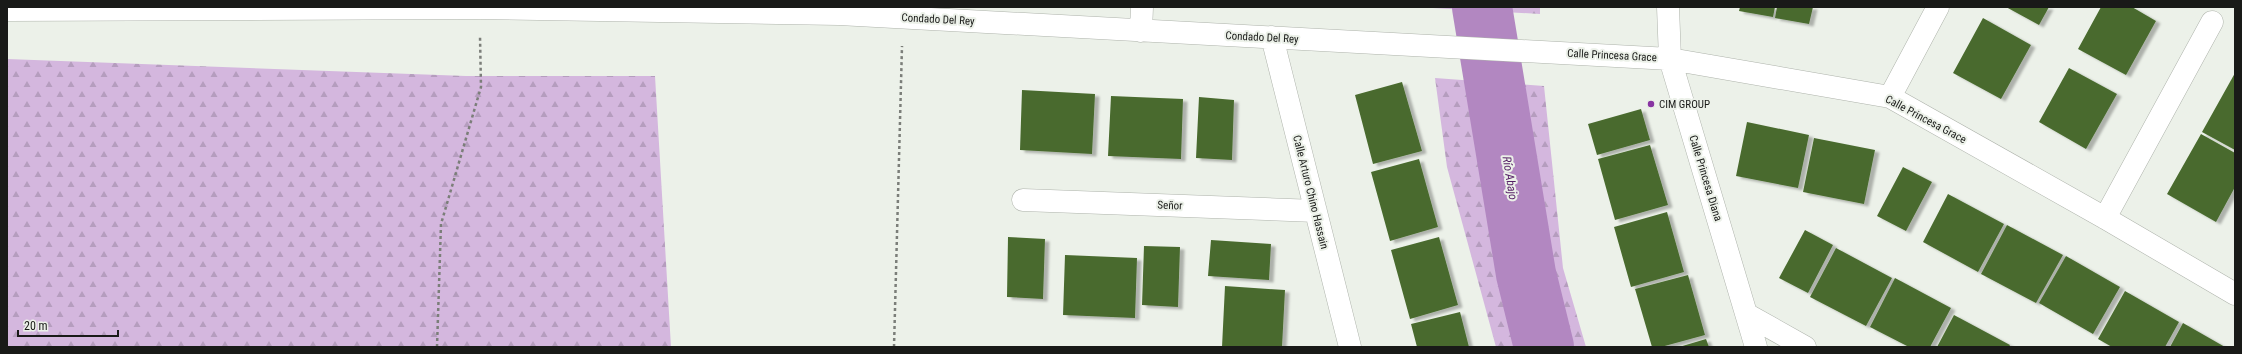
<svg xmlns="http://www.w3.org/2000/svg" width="2242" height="354" font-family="'Roboto Condensed',sans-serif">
  <defs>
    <pattern id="forest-firs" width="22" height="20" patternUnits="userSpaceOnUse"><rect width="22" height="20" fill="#d4b7de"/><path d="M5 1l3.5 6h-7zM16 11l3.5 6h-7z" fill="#b59dbe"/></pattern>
    <filter id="shadow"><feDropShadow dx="4.5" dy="2.5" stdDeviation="1" flood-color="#0004"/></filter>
  </defs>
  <rect width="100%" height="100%" fill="#ecf1e9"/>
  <!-- forest -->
  <path fill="url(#forest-firs)" d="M1415 7H1540V14Z
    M7 59 466 76H655L671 347H7Z
    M1435 78 1544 86 1563 268 1586 347H1496L1447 167Z"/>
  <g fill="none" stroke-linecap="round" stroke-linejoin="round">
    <!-- river -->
    <path stroke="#b287c1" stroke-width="60" d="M1482 7 1526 274 1544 347"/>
  </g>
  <!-- building -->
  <path fill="#496b2e" filter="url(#shadow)" d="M1740 7H1775L1773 17 1739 11Z
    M1777 7H1813L1809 24 1775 18Z
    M2006 7H2049L2039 25Z
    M2101 7H2132L2156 21 2126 75 2078 49Z
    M1983 18 2031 45 2001 99 1953 73Z
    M2069 68 2117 94 2086 149 2039 122Z
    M2235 73V150L2202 132Z
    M1402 82 1422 151 1373 164 1355 95Z
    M1022 90 1095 94 1092 154 1020 150Z
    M1111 96 1183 99 1181 159 1108 156Z
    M1199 97 1234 100 1232 160 1196 158Z
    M1641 109 1650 140 1597 155 1588 124Z
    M1747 122 1809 135 1798 188 1736 176Z
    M2201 134 2235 153V187L2216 222 2167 194Z
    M1814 138 1875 150 1864 204 1803 192Z
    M1650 145 1668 205 1615 220 1598 159Z
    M1419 159 1438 227 1390 241 1371 172Z
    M1903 167 1932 182 1906 231 1877 216Z
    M1948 194 2004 224 1978 272 1923 242Z
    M1667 212 1684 272 1631 287 1614 227Z
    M2007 225 2063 255 2036 303 1981 274Z
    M1805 230 1833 245 1808 293 1779 278Z
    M1008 237 1045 239 1043 299 1007 297Z
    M1439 237 1458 305 1410 319 1391 250Z
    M1211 240 1271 244 1269 280 1208 276Z
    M1144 246 1180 247 1178 307 1142 305Z
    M1836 248 1892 278 1866 326 1810 297Z
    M1065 255 1137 258 1135 318 1063 315Z
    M2066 256 2120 287 2093 334 2039 303Z
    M1688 275 1705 335 1661 347H1652L1635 289Z
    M1895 278 1951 308 1930 347H1909L1870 327Z
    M1225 286 1285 290 1282 347H1222Z
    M2125 291 2179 322 2165 347H2112L2098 339Z
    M1460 312 1469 347H1417L1411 324Z
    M1954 315 2010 345 2009 347H1937Z
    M2183 323 2225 347H2170Z
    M1706 339 1709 347H1679Z"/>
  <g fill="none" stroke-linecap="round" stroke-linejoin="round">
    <defs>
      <path id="street" d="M1668 7 1670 59 1756 347
        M7 10 480 8 839 14 1670 59 1890 97 2105 218 2235 294
        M1141 31 1142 7
        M1272 37 1350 347
        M1890 97 1938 7
        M1023 200 1316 211
        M2105 218 2212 22
        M1748 315 1805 347"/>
    </defs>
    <!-- street casing -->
    <use href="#street" stroke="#aeb3ab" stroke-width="23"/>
    <!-- path -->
    <path stroke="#7b7e79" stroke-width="2.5" stroke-dasharray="3 3" stroke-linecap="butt" d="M437 347 441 224 481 87 480 36
      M894 347 902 46"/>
    <!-- street -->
    <use href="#street" stroke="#fff" stroke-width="22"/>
  </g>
  <!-- markers -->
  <circle fill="#8834a2" stroke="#ecf1e9" stroke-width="1.5" cx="1651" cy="104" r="4"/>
  <g text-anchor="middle" stroke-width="4" stroke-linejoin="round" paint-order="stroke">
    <!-- street labels -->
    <g font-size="11" fill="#191a18" stroke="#ecf1e9">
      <text transform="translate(938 19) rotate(3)" y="4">Condado Del Rey</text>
      <text transform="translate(1262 37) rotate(3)" y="4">Condado Del Rey</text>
      <text transform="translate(1612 55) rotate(3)" y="4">Calle Princesa Grace</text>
      <text transform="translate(1926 119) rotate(28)" y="4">Calle Princesa Grace</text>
      <text transform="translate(1706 178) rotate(73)" y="4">Calle Princesa Diana</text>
      <text transform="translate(1311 192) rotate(76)" y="4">Calle Arturo Chino Hassain</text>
      <text transform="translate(1170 205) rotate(2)" y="4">Señor</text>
    </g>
    <!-- poi labels -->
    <g font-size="11" fill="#191a18" stroke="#ecf1e9" text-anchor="start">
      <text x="1659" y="108">CIM GROUP</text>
    </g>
    <!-- water labels -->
    <g font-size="12" font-style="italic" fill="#551f66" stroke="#ecf1e9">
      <text transform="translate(1510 178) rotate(81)" y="4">Río Abajo</text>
    </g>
  </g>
  <!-- border -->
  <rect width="2242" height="354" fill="none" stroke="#191a18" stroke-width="16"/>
  <!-- scale -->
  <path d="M18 330v6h100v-6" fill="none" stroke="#191a18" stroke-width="2"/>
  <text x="24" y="330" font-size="12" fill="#191a18" stroke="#ecf1e9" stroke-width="3" paint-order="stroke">20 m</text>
</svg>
